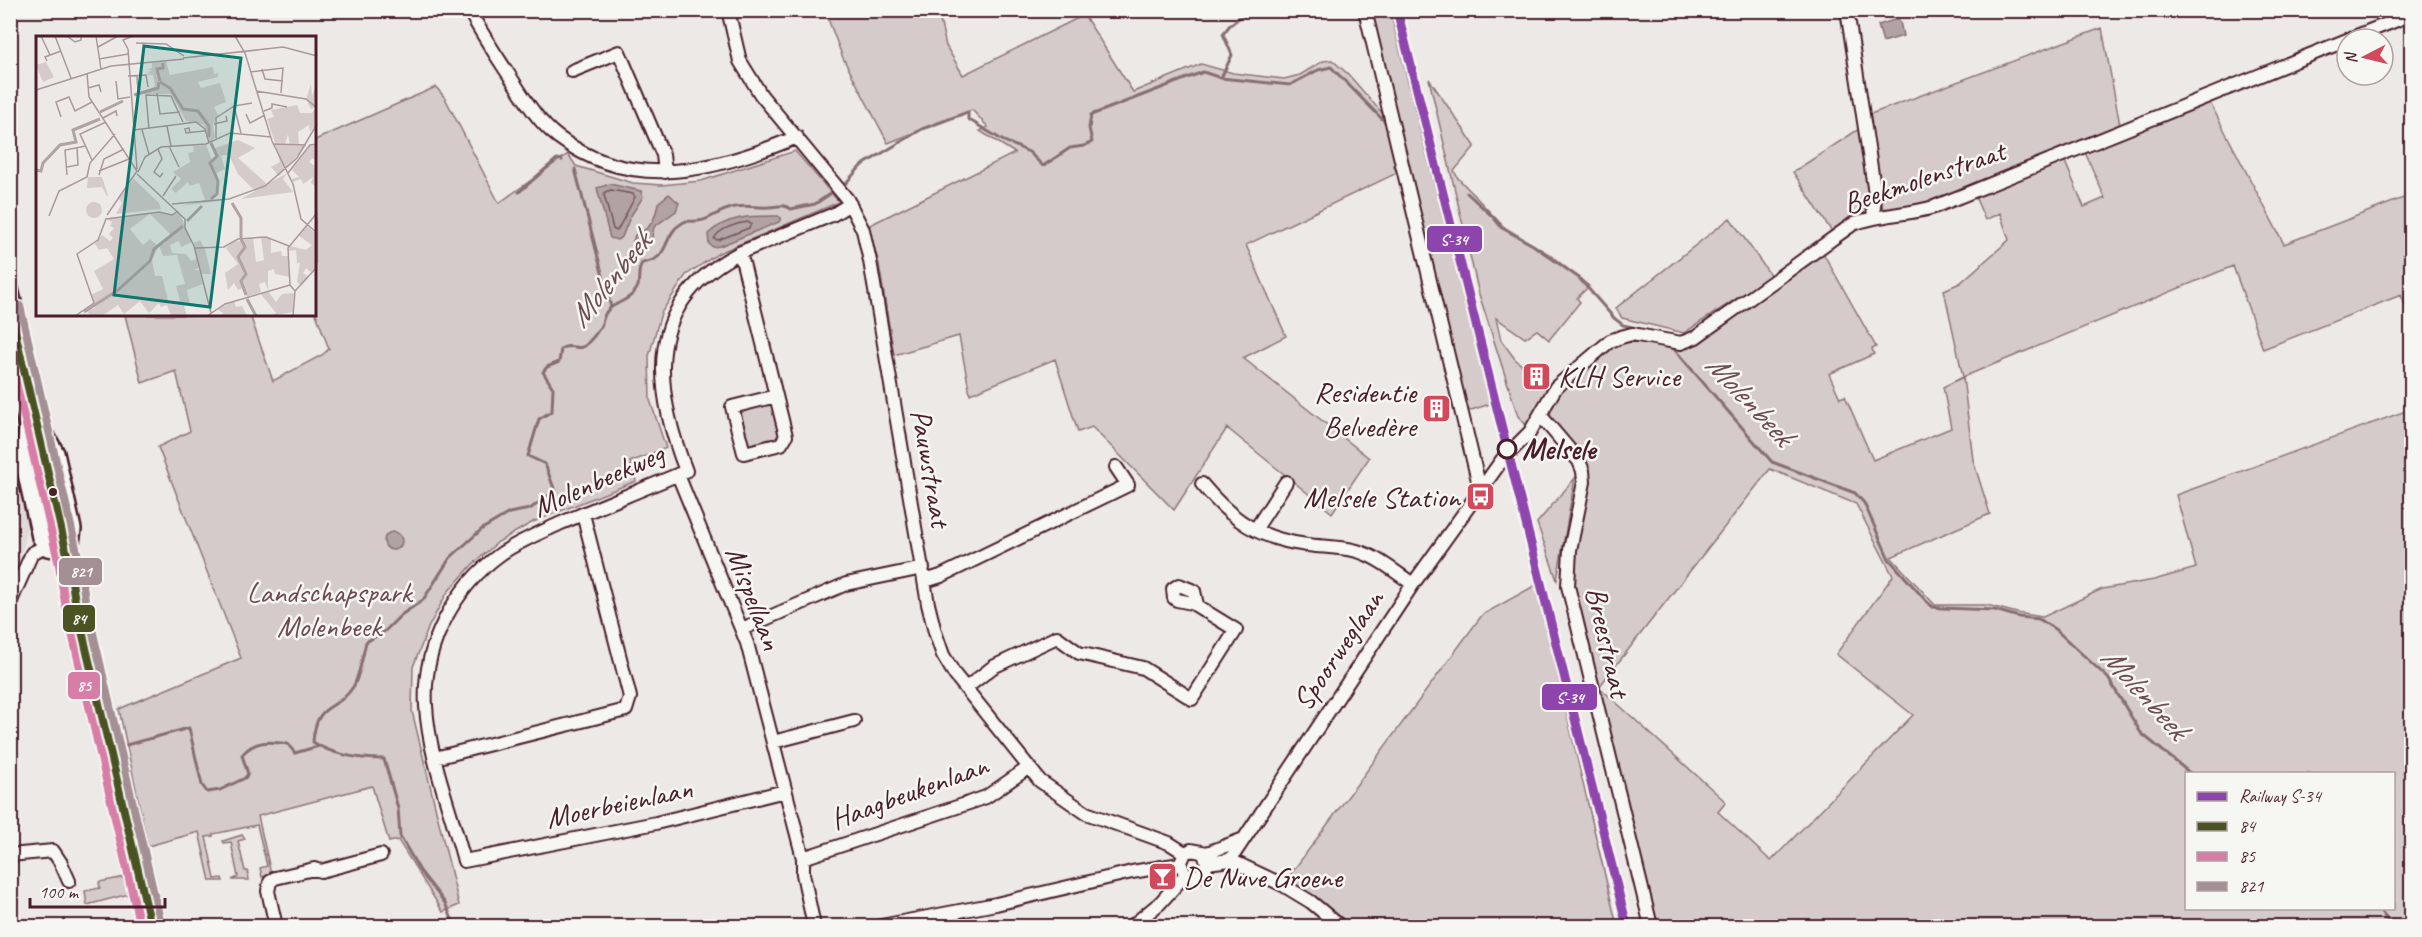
<svg xmlns="http://www.w3.org/2000/svg" width="2422" height="937" font-family="Caveat,sans-serif">
  <rect width="100%" height="100%" fill="#ece9e6"/>
  <filter id="ink" filterUnits="userSpaceOnUse"><feTurbulence type="fractalNoise" baseFrequency=".0167" numOctaves="2"/><feDisplacementMap in="SourceGraphic" scale="12" xChannelSelector="R" yChannelSelector="G"/><feConvolveMatrix kernelMatrix="1 2 1 2 8 2 1 2 1" color-interpolation-filters="sRGB"/></filter>
  <g filter="url(#ink)">
    <!-- built -->
    <path fill="#e0dad8" d="M11 445 28 522 24 545 11 578Z"/>
    <!-- green -->
    <path fill="#d4cbca" stroke="#8f757a" stroke-width="1.5" fill-rule="evenodd" d="M825 11H938L946 46 963 75 1084 15 1133 92 1201 64 1233 73 1284 79 1300 75 1323 61 1332 60 1348 74 1389 121 1399 163 1393 165 1397 173 1246 245 1286 336 1243 358 1369 458 1332 513 1227 428 1174 510 1092 427 1078 432 1055 359 970 394 959 336 894 355 879 264 868 226 1015 153 980 131 988 127 972 110 888 143 843 58Z
      M1371 11H1390L1490 404 1465 412Z
      M2102 28 2120 125 1937 200 1917 207 1886 211 1883 209 1868 115Z
      M1429 79 1475 146 1454 171 1458 178 1504 227 1549 254 1589 286 1577 298 1580 302 1549 340 1537 330 1525 338 1496 318 1501 340 1515 359 1547 389 1527 426 1518 416 1479 294Z
      M436 87 445 98 499 203 568 154 576 166 633 183 662 185 701 181 795 151 839 202 719 253 686 275 661 313 649 356 650 400 666 448 630 462 636 481 533 522 498 542 473 564 447 593 429 626 413 667 412 711 459 905 443 912 398 840 389 842 372 786 258 816 271 874 262 877 260 868 267 866 257 825 213 834V836L206 837 215 879 222 878 223 881H210L199 832 148 846 119 709 241 658 158 447 190 431 176 371 142 383 125 315H250L273 381 322 355 329 349 315 311V140Z
      M2208 99 2284 244 2411 195V320L2401 295 2263 349 2233 266 1963 377 1973 460 1990 514 1891 557 1935 605H1987L2017 613 2043 617 2102 589 2154 580 2196 568 2176 495 2411 409V926H1656L1571 576 1590 475C1583 452 1555 436 1551 419 1545 392 1606 342 1630 339 1647 338 1663 350 1679 350 1685 350 1691 346 1696 343L1822 251 1876 347 1872 349 1874 354 1829 374 1840 398 1845 396 1873 460 1951 428 1943 387 1963 377 1944 290 1960 283 2009 240 2000 213 1985 220 1974 194 2063 157 2084 207 2105 198 2084 150ZM1770 469 1856 504 1893 576 1836 654 1913 715 1771 861 1718 812 1726 802 1599 687ZM2186 774H2394V908H2186Z
      M1862 127 1871 200 1866 208 1832 232 1793 172Z
      M1730 218 1771 276 1684 333 1622 318 1616 308Z
      M770 402 773 404 782 437 779 440 750 448 746 446 738 413 739 410Z
      M1575 478 1557 580 1537 523Z
      M1536 585 1617 926H1352L1287 879 1482 615Z
      M242 835 245 839 238 841 245 871H248L249 880H232L238 877 231 842 224 843 223 841Z
      M126 877 129 894 87 905 85 891 100 888 99 882Z"/>
    <!-- water -->
    <path fill="#b1a2a3" stroke="#886e73" stroke-width="1.5" d="M1897 19 1900 21 1903 36 1883 42 1878 25Z
      M610 184 641 191 643 197 630 217 622 237 617 240 610 238 597 188Z
      M669 194 679 203 676 211 654 227 651 242 645 247 635 246 633 242 635 235C652 228 655 220 658 203Z
      M778 216 781 218 779 222 720 246 713 247 709 244 708 234C728 215 753 216 778 216Z
      M384 541a9 9 0 1 1 18 0a9 9 0 1 1-18 0Z"/>
    <g fill="none" stroke-linecap="round" stroke-linejoin="round">
      <!-- shore -->
      <path stroke="#73535b" stroke-width="1.5" d="M611 190 633 194 635 197 617 231 613 229 604 195 605 192Z
        M748 222 751 224 749 228 718 240 714 239C718 229 737 223 748 222Z"/>
      <!-- stream -->
      <path stroke="#886e73" stroke-width="3" d="M1221 78 1232 55 1223 34 1230 25 1249 10
        M575 169 611 307
        M845 184 861 166 922 129 968 112V119L1002 140 1029 152 1043 166 1070 148 1084 146 1092 142 1089 128 1091 115 1203 72 1221 78 1290 85 1318 70 1331 67 1388 125
        M519 192 557 159 562 160
        M1467 193 1494 218 1502 228 1533 245 1579 278 1614 318 1623 325 1673 336
        M1674 346V349L1772 462 1855 493 1864 503 1889 559 1927 602 1933 607 1942 608 1995 610 2019 617 2039 619 2056 630 2108 678 2141 733 2191 774
        M126 745 189 728 202 785 207 792 220 790 245 778 248 774 242 755C254 740 270 741 288 744L295 753 319 746
        M2378 908 2392 926
        M455 926 445 903 420 871 400 836 398 808 384 759C359 759 334 756 313 742 316 700 336 713 353 687 359 678 363 654 366 642L385 631 401 615 423 600 450 558 482 529 509 513 530 509 555 491 545 464 528 456 539 419 552 411 553 388 543 372 547 367 559 362 561 349C570 342 579 352 586 345 591 340 598 331 601 326 604 319 603 314 609 309 619 301 633 299 638 286 640 278 637 271 642 263 667 259 662 246 674 230 677 226 682 223 686 221 710 223 710 214 731 208 743 204 756 208 769 207 778 207 782 203 791 209L815 204 830 194"/>
      <defs>
        <path id="minor" d="M469 10C480 31 492 49 505 69 521 92 535 120 558 137 633 194 718 170 797 137
          M728 10 740 61 761 95 847 199 863 230 870 261 928 604 935 632 943 655 955 675 1040 781 1086 813 1169 843 1185 853
          M1365 10 1480 489
          M1847 10 1875 194 1873 218
          M2349 39 2412 14
          M572 71 619 52 663 155 665 172
          M739 253 743 263 786 436 781 444 744 453 732 407 776 396
          M1540 415 1579 461 1583 471 1584 482 1570 550 1568 586 1651 926
          M678 475 747 643 803 858V874L814 926
          M1202 484C1232 520 1259 539 1307 545 1323 547 1342 547 1357 551 1378 557 1395 572 1413 584
          M1255 530 1286 482
          M925 581 941 576 1128 485 1116 467
          M10 603 32 553 46 546
          M742 629 846 584 923 568
          M966 688 993 667 1057 637 1079 653 1143 668 1192 699 1236 630 1192 603 1177 600 1174 598 1173 589 1179 585 1194 591 1197 605
          M773 742 854 721
          M435 758 626 710 630 697 583 514
          M785 791 656 823 464 861C451 810 429 758 426 706 422 647 454 587 502 553 520 541 540 533 559 524 601 506 644 489 686 471 652 384 645 302 739 253L834 214 850 204
          M1203 853C1209 862 1208 870 1198 876L1186 874 1180 864 1185 853 1191 850 1207 853 1241 840
          M10 855 53 851 61 863 69 881
          M803 858 972 802 986 797 1028 768
          M1230 860 1413 584 1502 460 1530 432 1556 387 1610 341 1621 337 1632 334 1681 343 1696 337 1853 224C1879 214 1908 215 1934 207L2347 40
          M1207 863 1230 860 1283 885 1311 902 1340 926
          M276 926 268 891 270 882 275 878 314 869 321 871 381 855
          M881 926 996 904 1132 872 1180 864
          M1132 926 1160 903 1186 874"/>
        <path id="major" d="M10 289 43 430 56 453 73 529 71 543 63 550 48 548 40 537 23 461 27 428 10 357
          M71 543 69 555 75 601 151 926"/>
      </defs>
      <!-- minor casing -->
      <use href="#minor" stroke="#4a1f2b" stroke-width="16"/>
      <!-- major casing -->
      <use href="#major" stroke="#4a1f2b" stroke-width="20"/>
      <!-- minor -->
      <use href="#minor" stroke="#f6f6f2" stroke-width="12"/>
      <!-- major -->
      <use href="#major" stroke="#f6f6f2" stroke-width="15"/>
      <defs>
        <path id="bus-1" d="M10 310 69 563 75 601 151 926"/>
        <path id="bus-2" d="M10 357 59 565 65 603 140 926"/>
        <path id="bus-3" d="M20 306 79 561 85 599 161 924"/>
      </defs>
      <!-- bus-1 casing -->
      <use href="#bus-1" stroke="#f6f6f2" stroke-width="12"/>
      <!-- bus-2 casing -->
      <use href="#bus-2" stroke="#f6f6f2" stroke-width="12"/>
      <!-- bus-3 casing -->
      <use href="#bus-3" stroke="#f6f6f2" stroke-width="12"/>
      <!-- bus-1 -->
      <use href="#bus-1" stroke="#4a5321" stroke-width="8"/>
      <!-- bus-2 -->
      <use href="#bus-2" stroke="#d87da6" stroke-width="8"/>
      <!-- bus-3 -->
      <use href="#bus-3" stroke="#a48f95" stroke-width="8"/>
      <defs>
        <path id="rail-1" d="M1397 10 1627 926"/>
      </defs>
      <!-- rail-1 casing -->
      <use href="#rail-1" stroke="#f6f6f2" stroke-width="14"/>
      <!-- rail-1 -->
      <use href="#rail-1" stroke="#8e44ad" stroke-width="9"/>
    </g>
  </g>
  <!-- icons -->
  <defs>
    <symbol id="building-square" viewBox="-11 -11 22 22"><rect x="-9" y="-9" width="18" height="18" rx="4" fill="#d1495b" stroke="#f6f6f2"/><path d="M-4-6H4V6H1V3H-1V6H-4ZM-2.5-4.3h1.7v1.8h-1.7ZM.8-4.3h1.7v1.8H.8ZM-2.5-1h1.7V.8h-1.7ZM.8-1h1.7V.8H.8Z" fill="#fff"/></symbol>
    <symbol id="bus-square" viewBox="-11 -11 22 22"><rect x="-9" y="-9" width="18" height="18" rx="4" fill="#d1495b" stroke="#f6f6f2"/><path d="M-5-6H5V4H4V6H2V4H-2V6H-4V4H-5ZM-3.5-4V0h7V-4ZM-3.5 1.2v1.5H-2V1.2ZM2 1.2v1.5H3.5V1.2Z" fill="#fff"/></symbol>
    <symbol id="bar-square" viewBox="-11 -11 22 22"><rect x="-9" y="-9" width="18" height="18" rx="4" fill="#d1495b" stroke="#f6f6f2"/><path d="M-6-5H6L.8 .8V4.5H3.5V6h-7V4.5H-.8V.8Z" fill="#fff"/></symbol>
  </defs>
  <g fill-rule="evenodd">
    <use href="#building-square" x="1520" y="360" width="33" height="33"/>
    <use href="#building-square" x="1420" y="392" width="33" height="33"/>
    <use href="#bus-square" x="1464" y="480" width="33" height="33"/>
    <use href="#bar-square" x="1146" y="860" width="33" height="33"/>
  </g>
  <!-- markers -->
  <circle fill="#f6f6f2" stroke="#4a1f2b" stroke-width="3" cx="1507" cy="449" r="9"/>
  <circle fill="#4a1f2b" stroke="#f6f6f2" stroke-width="2" cx="53" cy="492" r="5"/>
  <g text-anchor="middle" stroke-width="5" stroke-linejoin="round" paint-order="stroke">
    <!-- street labels -->
    <g font-size="30" fill="#4a1f2b" stroke="#f6f6f2">
      <text transform="translate(1924 177) rotate(-19)" y="10">Beekmolenstraat</text>
      <text transform="translate(931 468) rotate(80)" y="10">Pauwstraat</text>
      <text transform="translate(598 480) rotate(-24)" y="10">Molenbeekweg</text>
      <text transform="translate(754 598) rotate(69)" y="10">Mispellaan</text>
      <text transform="translate(1608 642) rotate(77)" y="10">Breestraat</text>
      <text transform="translate(1338 650) rotate(-56)" y="10">Spoorweglaan</text>
      <text transform="translate(909 792) rotate(-20)" y="10">Haagbeukenlaan</text>
      <text transform="translate(619 803) rotate(-12)" y="10">Moerbeienlaan</text>
    </g>
    <!-- poi labels -->
    <g font-size="30" fill="#4a1f2b" stroke="#f6f6f2" text-anchor="start">
      <text x="1558" y="386">KLH Service</text>
      <text x="1416" y="402" text-anchor="end">Residentie<tspan x="1416" dy="34">Belvedère</tspan></text>
      <text x="1460" y="507" text-anchor="end">Melsele Station</text>
      <text x="1183" y="887">De Nuve Groene</text>
    </g>
    <!-- stop labels -->
    <g font-size="30" font-weight="bold" fill="#4a1f2b" stroke="#f6f6f2" text-anchor="start">
      <text x="1522" y="459">Melsele</text>
    </g>
    <!-- park labels -->
    <g font-size="30" fill="#6c4a53" stroke="#f6f6f2">
      <text x="329" y="602">Landschapspark<tspan x="329" dy="34">Molenbeek</tspan></text>
    </g>
    <!-- water labels -->
    <g font-size="32" font-style="italic" fill="#6e4d55" stroke="#f6f6f2">
      <text transform="translate(609 279) rotate(-51)" y="11">Molenbeek</text>
      <text transform="translate(1750 399) rotate(47)" y="11">Molenbeek</text>
      <text transform="translate(2145 692) rotate(48)" y="11">Molenbeek</text>
    </g>
  </g>
  <!-- overview -->
  <g transform="translate(36 36)">
    <rect width="280" height="280" fill="#ece9e6"/>
    <path d="M130 25 134 39 177 31 178 38 182 37V41L162 46 165 52 184 47 190 66 178 71 182 79 177 88 179 102 173 106 168 89 150 85 135 58H106L119 50 117 39H111V38H117L111 37 116 34H111L116 32V27ZM10 26 18 41 7 46 0 29ZM275 48 276 60 280 48V88L274 96 273 89 262 96 263 109H254L252 98 249 108 239 107 231 83 238 81 235 74 261 69 264 77H276L280 71 275 73 270 63ZM202 104 219 112 202 122 231 148 219 155 202 138 193 119H188L185 120 189 133 181 137 182 158 175 164H192L144 170 169 164 163 147 154 150 152 146 140 157 135 153 145 143 137 136 154 126 152 117 158 116 157 110 170 109 176 124 181 121 179 112ZM239 108 270 110 243 140 235 131 244 126ZM280 109V125L276 122 273 126 280 131V151L275 147 277 141 267 148 265 143 257 146 256 143 263 141 256 134 274 110ZM251 137 247 143 257 156 205 163ZM66 141 72 159 71 160 66 151 51 152 52 141ZM98 143 123 167 125 173 80 178 86 167 82 161ZM50 174a8 8 0 1 1 16 0a8 8 0 1 1-16 0ZM126 176 136 179 143 176 156 206 145 211 143 205 134 209 136 217 150 218 155 225 160 223 158 207 164 204 169 213 175 238H165L163 232 157 234H163L167 248 151 254 154 268 148 270 151 280H135L131 269 125 271 123 267 113 277 104 265 88 278 82 269 66 280H54L51 275 59 272 55 259 67 253 58 235 78 223 71 212 63 214 59 208 66 199 74 205 77 202 73 198 78 192 74 190 76 186 71 183ZM114 178 134 198 129 207 121 209 114 203 107 209 94 193ZM123 210 127 220 141 219 149 248 140 250 144 265 133 268 126 240H119L116 224ZM271 190 280 198V230L276 237 270 232 267 237 273 241 265 250 261 246 264 227H261L260 214 253 215 254 210 270 214 276 209 262 199ZM225 201 235 202V217L245 215 246 220H252L254 241 239 238 238 233 232 235V254L229 246 223 248 225 256 211 261 207 252 202 254 198 247 192 254 189 237 202 228 190 212 198 206 217 202 220 226 228 224ZM232 255 240 266 246 258 258 257 257 276 235 280 240 277 224 257ZM198 265 200 271 206 270 211 280H185L187 277 181 273Z" fill="#d4cbca" fill-rule="evenodd"/>
    <path fill="none" stroke="#b1a2a3" stroke-width="3" d="M124 45 121 33 127 32V27M124 46 134 52 147 73 162 75 173 90V101M98 59 122 52 123 46M64 76 87 65M0 134 5 135 7 127 24 109 40 106 37 94 64 83M175 163 181 158 182 145 174 127 181 120 175 107M196 167 205 182V202M151 185 166 170M205 203 209 211 202 221 210 238 205 245 210 259M211 263 220 280M48 276 82 254 114 225 118 213 147 190"/>
    <path fill="none" stroke="#ab989b" stroke-width="1.5" d="M5 0 14 19M19 0 35 42M31 0 39 6 45 4V0M60 0 65 33M199 0 209 17 236 105 257 148 265 183 281 197M100 7 130 8 148 20M62 11 82 0M92 13 101 133M92 13 87 4 97 0M222 14 147 22 247 11 281 20M63 23 92 18M11 25 9 21 25 15M226 33 229 43 247 45M214 36 247 32 245 57M51 37 53 61 101 135 71 179M92 40 110 39 112 51M101 40 102 55H103L101 46M80 45 82 63 94 61M52 52 63 49 65 56M0 54 75 30 148 23M220 55 270 63 281 72M121 57 124 78 144 76M228 75 236 72V68L251 71M210 78 214 87 229 79M25 81 20 66 33 61 39 75 56 66M67 82 80 75 81 80M178 88 191 85 190 80M131 90 135 110M113 93 110 59 135 60 147 86M98 94 160 86 169 93 173 107M106 94 113 118M154 97 153 92 149 93 150 97 168 95H169M205 97 198 70 216 67M180 102V82L198 70M238 108 270 109M133 110 143 131M122 113 126 123 118 136 124 141 127 137M56 124 44 98 70 86M31 131 42 129 41 112M63 135 93 123M102 136 109 121 125 111 170 108 194 97 235 101M252 137 274 109 281 108M101 138 149 183V192L158 210 175 277M31 139 29 114 50 110M63 139 68 123 88 113M127 160 140 140M136 168 193 163 229 150 261 122 281 88M13 180 23 155 51 141 54 127 79 98M159 212 188 211 202 203 230 201 253 210M259 255 254 249 252 212 281 177M259 255 281 231M39 280 58 267 41 218 62 204 70 183 123 176 136 179 142 175M171 280 189 268 254 249M257 280 259 255"/>
    <path fill="#0f766e" fill-opacity="0.15" stroke="#0f766e" stroke-width="3" d="M108 10 205 22 174 271 78 259Z"/>
    <rect width="280" height="280" fill="none" stroke="#4a1f2b" stroke-width="3"/>
  </g>
  <g stroke="#f6f6f2" stroke-width="2">
    <rect x="1426" y="225" width="57" height="28" rx="6" fill="#8e44ad"/>
    <rect x="58" y="557" width="45" height="29" rx="6" fill="#a48f95"/>
    <rect x="62" y="604" width="34" height="29" rx="6" fill="#4a5321"/>
    <rect x="67" y="671" width="34" height="29" rx="6" fill="#d87da6"/>
    <rect x="1541" y="683" width="57" height="28" rx="6" fill="#8e44ad"/>
  </g>
  <g font-size="16" text-anchor="middle" font-weight="bold" fill="#fff">
    <text x="1454" y="245">S-34</text>
    <text x="81" y="577">821</text>
    <text x="79" y="624">84</text>
    <text x="84" y="691">85</text>
    <text x="1570" y="703">S-34</text>
  </g>
  <!-- margin -->
  <rect width="2422" height="937" fill="none" stroke="#f6f6f2" stroke-width="36"/>
  <rect x="18" y="18" width="2386" height="901" fill="none" stroke="#4a1f2b" stroke-width="2" filter="url(#ink)"/>
  <!-- legend -->
  <rect x="2185" y="772" width="210" height="138" fill="#f6f6f2" stroke="#b1a0a2" stroke-width="1.5"/>
  <rect x="2197" y="792" width="30" height="9" fill="#8e44ad" stroke="#b1a0a2" stroke-width="1.5"/>
  <text x="2239" y="802" font-size="18" fill="#4a1f2b">Railway S-34</text>
  <rect x="2197" y="822" width="30" height="9" fill="#4a5321" stroke="#b1a0a2" stroke-width="1.5"/>
  <text x="2239" y="832" font-size="18" fill="#4a1f2b">84</text>
  <rect x="2197" y="852" width="30" height="9" fill="#d87da6" stroke="#b1a0a2" stroke-width="1.5"/>
  <text x="2239" y="862" font-size="18" fill="#4a1f2b">85</text>
  <rect x="2197" y="882" width="30" height="9" fill="#a48f95" stroke="#b1a0a2" stroke-width="1.5"/>
  <text x="2239" y="892" font-size="18" fill="#4a1f2b">821</text>
  <!-- north arrow -->
  <g transform="translate(2365 57) rotate(263)"><circle r="28" fill="#f6f6f2" stroke="#b1a0a2" stroke-width="1.5"/>
  <path d="M0-4.5L10 22L0 15L-10 22Z" fill="#d1495b"/>
  <text y="-9" font-size="16" font-weight="bold" text-anchor="middle" fill="#4a1f2b">N</text>
  </g>
  <!-- scale -->
  <path d="M30 898v9h135v-9" fill="none" stroke="#4a1f2b" stroke-width="3"/>
  <text x="39" y="898" font-size="18" fill="#4a1f2b" stroke="#f6f6f2" stroke-width="4.5" paint-order="stroke">100 m</text>
</svg>
